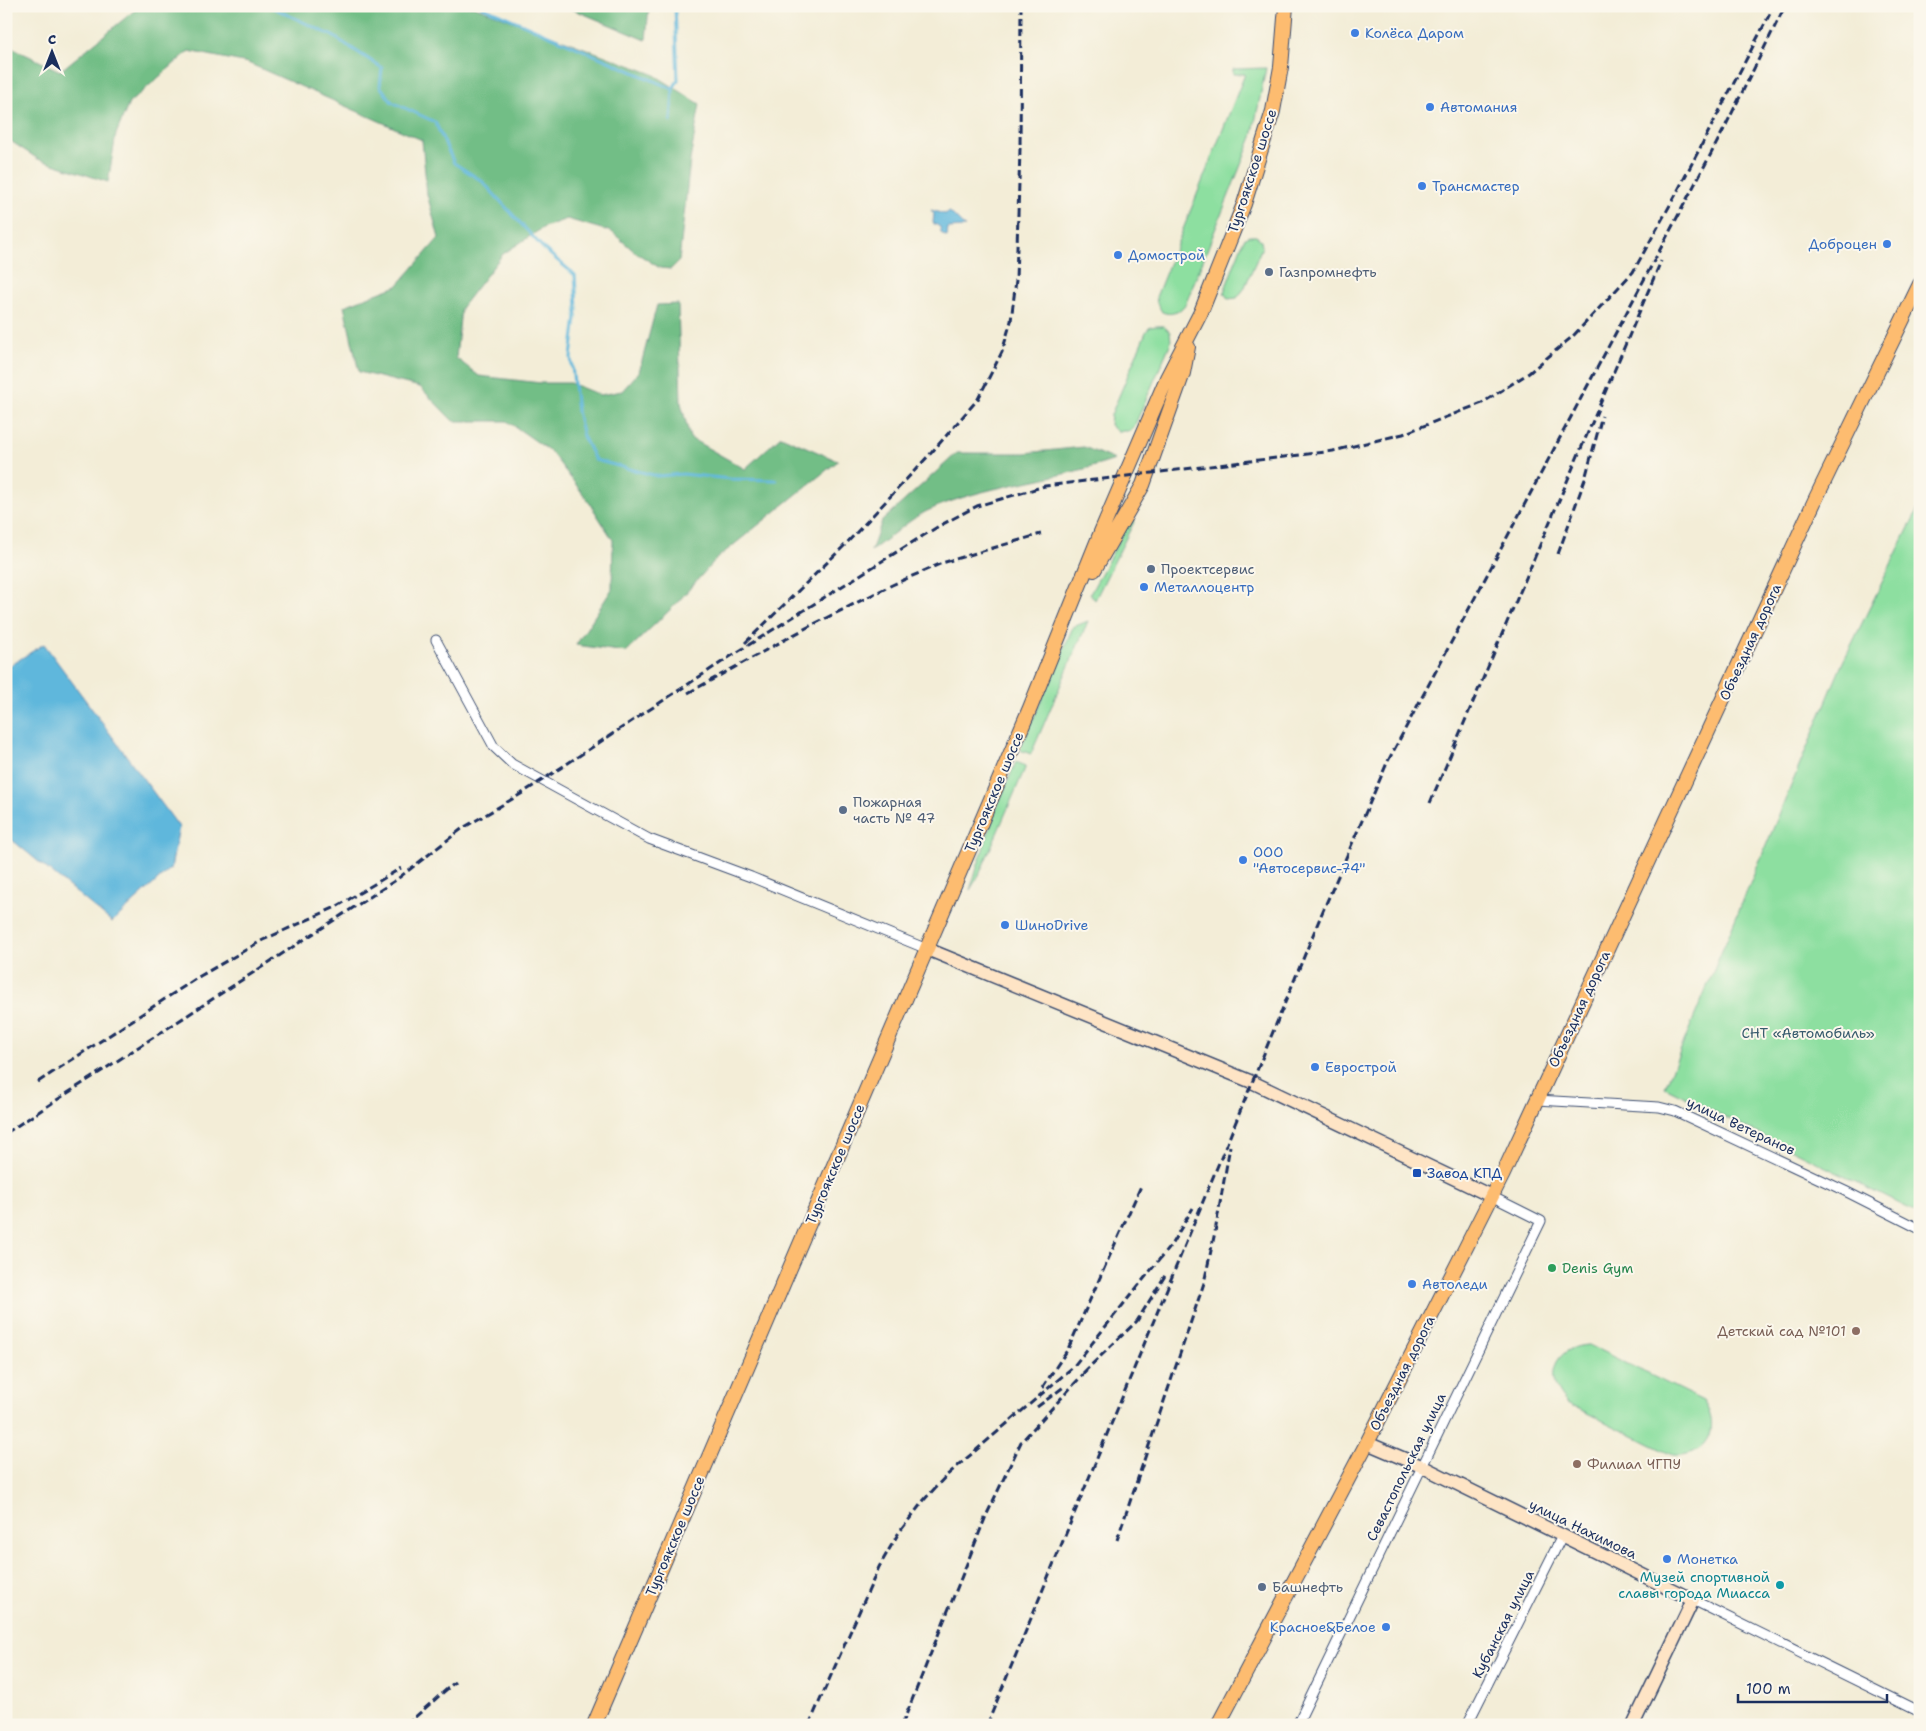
<svg xmlns="http://www.w3.org/2000/svg" width="1926" height="1731" font-family="'Shantell Sans',sans-serif">
  <rect width="100%" height="100%" fill="#fbf7ec"/>
  <filter id="ink" filterUnits="userSpaceOnUse"><feTurbulence type="fractalNoise" baseFrequency=".02" numOctaves="2"/><feDisplacementMap in="SourceGraphic" scale="10" xChannelSelector="R" yChannelSelector="G"/><feConvolveMatrix kernelMatrix="1 2 1 2 8 2 1 2 1" color-interpolation-filters="sRGB"/></filter>
  <filter id="wash" filterUnits="userSpaceOnUse"><feTurbulence type="fractalNoise" baseFrequency=".0096" numOctaves="4" result="noise"/><feDisplacementMap in="SourceGraphic" scale="20" xChannelSelector="R" yChannelSelector="G"/><feGaussianBlur stdDeviation="1.12" result="paint"/><feColorMatrix in="noise" values="0 0 0 0 0 0 0 0 0 0 0 0 0 0 0 0 0 1.4 0 .05"/><feComposite in="paint" operator="in"/></filter>
  <g filter="url(#wash)">
    <rect width="100%" height="100%" fill="#f3edd7"/>
    <!-- green -->
    <path fill="#8ddfa0" stroke="#54877f" d="M1266 68 1252 137 1186 303C1180 312 1172 316 1162 312L1157 303 1156 297 1245 74H1233V69Z
      M1250 236H1256L1261 240 1262 247 1244 289 1237 298 1228 299 1224 292 1244 239Z
      M1157 326H1163L1170 332 1171 342 1134 427 1129 431H1117L1110 425 1111 415 1146 332 1150 327Z
      M1920 505V1214L1665 1087 1842 664Z
      M1135 520 1095 600 1090 594 1129 522Z
      M1088 621 1031 754 1020 750 1073 627Z
      M1016 762 1026 766 979 875 970 890 996 809Z
      M1589 1345 1703 1401C1723 1429 1706 1458 1672 1455L1567 1403C1542 1379 1554 1346 1589 1345Z"/>
    <!-- forest -->
    <path fill="#72be86" stroke="#467672" d="M140 6H473L653 74 700 104 690 160 679 261 671 269 660 268 635 252 612 232 567 219 544 227 503 254 461 308 456 358 479 376 541 383H570L600 395 622 391 639 372 657 305 678 304 681 403 690 438 745 469 781 436 838 461 716 559 676 604 626 652 576 645 612 589 613 540 587 499 550 451 507 421H453L420 387 359 372 344 306 397 286 439 238 427 194 422 140 248 63 189 51 129 103 116 134 108 182 38 159 6 138V45L60 71Z
      M565 6H649L646 40Z
      M1084 447 1115 460C1053 481 986 484 927 511 910 519 886 540 871 551L882 521 957 453H1025Z"/>
    <!-- water -->
    <path fill="#5fb7dc" stroke="#3d739d" d="M931 210 944 214 950 212 965 227 948 228 947 237 941 233 940 227 933 223 934 214Z
      M44 644 179 827 171 868 112 922 6 835V668Z"/>
    <g fill="none" stroke-linecap="round" stroke-linejoin="round">
      <!-- stream -->
      <path stroke="#5fb7dc" stroke-width="3" d="M269 6 333 36 382 68 380 86 392 102 435 122 454 163 482 181 544 249 575 275 577 309 571 357 577 411 583 436 595 460 657 476 683 474 730 479 777 480
        M481 6 673 89 671 121
        M673 89 678 80 675 6"/>
    </g>
  </g>
  <g filter="url(#ink)">
    <g fill="none" stroke-linecap="round" stroke-linejoin="round">
      <defs>
        <path id="street" d="M436 640 494 747 512 764 649 839 751 877 927 949
          M1537 1100 1659 1107 1675 1111 1845 1191 1920 1229
          M1693 1600 1920 1712
          M1297 1725 1541 1221 1491 1196
          M1467 1725 1562 1536"/>
        <path id="secondary" d="M927 949 1252 1082 1491 1196
          M1367 1443 1421 1466 1693 1600 1633 1725"/>
        <path id="primary" d="M1094 570 1143 485 1183 373 1188 347
          M594 1725 1030 708 1101 532 1167 378 1201 312 1244 204 1273 111 1281 67 1286 6
          M1218 1725 1367 1443 1503 1174 1816 498 1920 284"/>
      </defs>
      <!-- street casing -->
      <use href="#street" stroke="#3b4c70" stroke-width="11"/>
      <!-- secondary casing -->
      <use href="#secondary" stroke="#3b4c70" stroke-width="15"/>
      <!-- primary casing -->
      <use href="#primary" stroke="#3b4c70" stroke-width="16"/>
      <!-- street -->
      <use href="#street" stroke="#fff" stroke-width="9"/>
      <!-- secondary -->
      <use href="#secondary" stroke="#fee4c5" stroke-width="12"/>
      <!-- primary -->
      <use href="#primary" stroke="#fdbc6f" stroke-width="14"/>
      <!-- rail -->
      <path stroke="#1b2f5e" stroke-width="3" stroke-dasharray="8 4" stroke-linecap="butt" d="M1558 554 1585 479 1602 416
        M745 643 843 547 932 452 978 399 1002 352 1011 321 1016 280 1020 149 1021 6
        M688 693 808 627 892 585 942 563 1041 534
        M1430 803 1661 261
        M38 1082 200 976 263 940 336 907 401 868
        M6 1133 396 880 463 828 521 794 728 658 903 548 939 526 977 506 1045 486 1333 451 1403 434 1482 403 1529 373 1573 336 1633 272 1675 196 1774 6
        M1083 1373 1137 1321 1166 1274
        M1042 1388 1068 1349 1141 1186
        M1037 1407 1065 1386
        M1117 1540 1204 1283 1215 1232 1230 1146
        M406 1725 455 1682
        M809 1725 879 1567 898 1534 924 1500 946 1476 1073 1367 1171 1245 1193 1208
        M902 1725 986 1516 1021 1442 1088 1369
        M987 1725 1322 913 1387 763 1722 133 1785 6"/>
    </g>
  </g>
  <!-- markers -->
  <g fill="#3f7fe0" stroke="#fbf7ec" stroke-width="2">
    <circle cx="1355" cy="33" r="5"/>
    <circle cx="1430" cy="107" r="5"/>
    <circle cx="1422" cy="186" r="5"/>
    <circle cx="1887" cy="244" r="5"/>
    <circle cx="1118" cy="255" r="5"/>
    <circle cx="1144" cy="587" r="5"/>
    <circle cx="1243" cy="860" r="5"/>
    <circle cx="1005" cy="925" r="5"/>
    <circle cx="1315" cy="1067" r="5"/>
    <circle cx="1412" cy="1284" r="5"/>
    <circle cx="1667" cy="1559" r="5"/>
    <circle cx="1386" cy="1627" r="5"/>
  </g>
  <g fill="#5c6f8a" stroke="#fbf7ec" stroke-width="2">
    <circle cx="1269" cy="272" r="5"/>
    <circle cx="1151" cy="569" r="5"/>
    <circle cx="843" cy="810" r="5"/>
    <circle cx="1262" cy="1587" r="5"/>
  </g>
  <rect fill="#1a4fb4" stroke="#fbf7ec" stroke-width="2" x="1412" y="1168" width="10" height="10" rx="2.5"/>
  <circle fill="#2e9e5b" stroke="#fbf7ec" stroke-width="2" cx="1552" cy="1268" r="5"/>
  <g fill="#8d6e63" stroke="#fbf7ec" stroke-width="2">
    <circle cx="1856" cy="1331" r="5"/>
    <circle cx="1577" cy="1464" r="5"/>
  </g>
  <circle fill="#0f9aa8" stroke="#fbf7ec" stroke-width="2" cx="1780" cy="1585" r="5"/>
  <g text-anchor="middle" stroke-width="4" stroke-linejoin="round" paint-order="stroke">
    <!-- shop labels -->
    <g font-size="14" fill="#366cbe" stroke="#fbf7ec" text-anchor="start">
      <text x="1365" y="38">Колёса Даром</text>
      <text x="1440" y="112">Автомания</text>
      <text x="1432" y="191">Трансмастер</text>
      <text x="1877" y="249" text-anchor="end">Доброцен</text>
      <text x="1128" y="260">Домострой</text>
      <text x="1154" y="592">Металлоцентр</text>
      <text x="1253" y="857">ООО<tspan x="1253" dy="16">"Автосервис-74"</tspan></text>
      <text x="1015" y="930">ШиноDrive</text>
      <text x="1325" y="1072">Еврострой</text>
      <text x="1422" y="1289">Автоледи</text>
      <text x="1677" y="1564">Монетка</text>
      <text x="1376" y="1632" text-anchor="end">Красное&amp;Белое</text>
    </g>
    <!-- street labels -->
    <g font-size="14" fill="#1b2f5e" stroke="#fbf7ec">
      <text transform="translate(1252 171) rotate(-72)" y="5">Тургоякское шоссе</text>
      <text transform="translate(1750 642) rotate(-65)" y="5">Объездная дорога</text>
      <text transform="translate(994 792) rotate(-67)" y="5">Тургоякское шоссе</text>
      <text transform="translate(1579 1009) rotate(-65)" y="5">Объездная дорога</text>
      <text transform="translate(1741 1126) rotate(25)" y="5">улица Ветеранов</text>
      <text transform="translate(835 1164) rotate(-67)" y="5">Тургоякское шоссе</text>
      <text transform="translate(1402 1373) rotate(-63)" y="5">Объездная дорога</text>
      <text transform="translate(1406 1467) rotate(-64)" y="5">Севастопольская улица</text>
      <text transform="translate(1583 1529) rotate(26)" y="5">улица Нахимова</text>
      <text transform="translate(675 1536) rotate(-67)" y="5">Тургоякское шоссе</text>
      <text transform="translate(1503 1624) rotate(-63)" y="5">Кубанская улица</text>
    </g>
    <!-- service labels -->
    <g font-size="14" fill="#4e5e75" stroke="#fbf7ec" text-anchor="start">
      <text x="1279" y="277">Газпромнефть</text>
      <text x="1161" y="574">Проектсервис</text>
      <text x="853" y="807">Пожарная<tspan x="853" dy="16">часть № 47</tspan></text>
      <text x="1272" y="1592">Башнефть</text>
    </g>
    <!-- park labels -->
    <g font-size="14" fill="#385b6e" stroke="#fbf7ec">
      <text x="1808" y="1038">СНТ «Автомобиль»</text>
    </g>
    <!-- transit labels -->
    <g font-size="14" fill="#164399" stroke="#fbf7ec" text-anchor="start">
      <text x="1427" y="1178">Завод КПД</text>
    </g>
    <!-- leisure labels -->
    <g font-size="14" fill="#27864d" stroke="#fbf7ec" text-anchor="start">
      <text x="1562" y="1273">Denis Gym</text>
    </g>
    <!-- education labels -->
    <g font-size="14" fill="#785e54" stroke="#fbf7ec" text-anchor="end">
      <text x="1846" y="1336">Детский сад №101</text>
      <text x="1587" y="1469" text-anchor="start">Филиал ЧГПУ</text>
    </g>
    <!-- culture labels -->
    <g font-size="14" fill="#0d838f" stroke="#fbf7ec" text-anchor="end">
      <text x="1770" y="1582">Музей спортивной<tspan x="1770" dy="16">славы города Миасса</tspan></text>
    </g>
  </g>
  <!-- margin -->
  <rect width="1926" height="1731" fill="none" stroke="#fbf7ec" stroke-width="25"/>
  <!-- north arrow -->
  <g transform="translate(52 52)" stroke="#fbf7ec" stroke-width="4" paint-order="stroke">
  <path d="M0-4L9 19L0 12L-9 19Z" fill="#1b2f5e"/>
  <text y="-8" font-size="14" font-weight="bold" text-anchor="middle" fill="#1b2f5e">С</text>
  </g>
  <!-- scale -->
  <path d="M1738 1694v8h149v-8" fill="none" stroke="#1b2f5e" stroke-width="2.5"/>
  <text x="1746" y="1694" font-size="15" fill="#1b2f5e" stroke="#fbf7ec" stroke-width="4" paint-order="stroke">100 m</text>
</svg>
